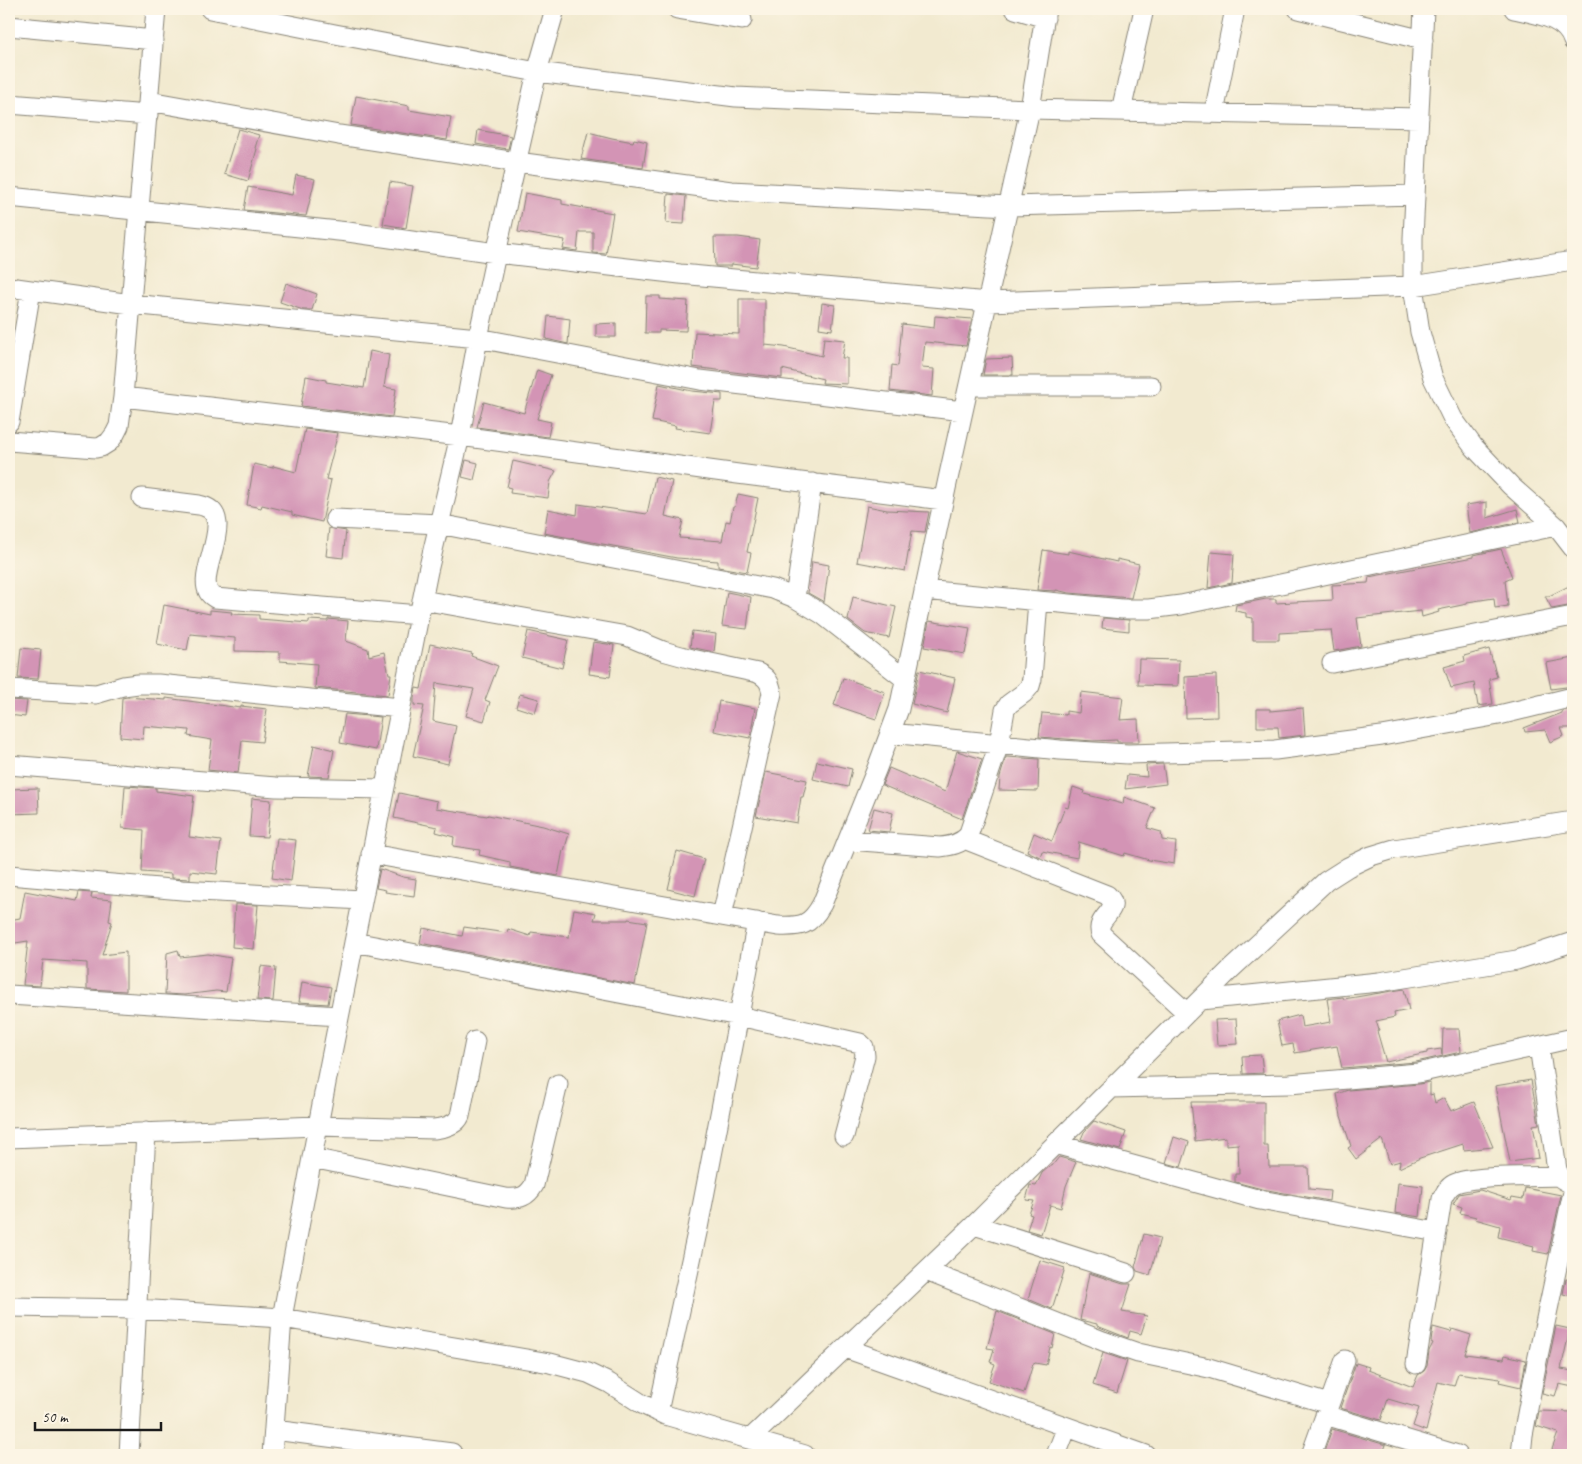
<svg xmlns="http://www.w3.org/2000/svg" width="1582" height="1464" font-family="Caveat,sans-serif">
  <rect width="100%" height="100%" fill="#fcf5e5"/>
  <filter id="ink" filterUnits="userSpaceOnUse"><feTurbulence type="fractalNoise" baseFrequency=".02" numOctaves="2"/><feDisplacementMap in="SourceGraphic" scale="10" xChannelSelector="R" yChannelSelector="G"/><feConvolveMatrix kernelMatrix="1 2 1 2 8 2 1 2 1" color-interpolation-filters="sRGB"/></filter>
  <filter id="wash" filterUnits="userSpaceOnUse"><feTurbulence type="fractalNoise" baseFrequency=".0096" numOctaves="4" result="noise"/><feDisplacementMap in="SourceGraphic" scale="20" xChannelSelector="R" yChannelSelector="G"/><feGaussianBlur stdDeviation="1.12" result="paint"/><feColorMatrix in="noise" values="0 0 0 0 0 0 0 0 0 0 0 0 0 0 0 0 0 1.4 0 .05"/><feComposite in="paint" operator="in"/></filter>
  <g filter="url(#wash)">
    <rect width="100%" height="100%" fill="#f2ead0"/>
    <g id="blocks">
      <!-- building -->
      <path fill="#d394b5" d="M356 96 409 106V110L451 117 447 140 351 125Z
        M238 129 259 135 255 148 257 149 248 181 224 174Z
        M478 130 511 136 508 149 476 144Z
        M588 132 612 138 633 142 634 139 647 142 643 168 581 159Z
        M296 175 315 179 306 216 244 210 248 187 292 195Z
        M390 182 413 186 406 228 383 224Z
        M525 193 562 200V204L613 213 606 254 593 253V232H579L577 251 563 249 565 240 518 232Z
        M668 194 686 196 684 224 666 223Z
        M714 237H738L760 240 756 267 731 264V266H715Z
        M286 283 317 294 312 310H303L280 302Z
        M646 296H660V299L688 301 686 331 659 330V333H645Z
        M739 299H765V345L784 347 822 356 824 338 845 340 842 358H847V384L822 383 823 379 782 369V378L693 367 695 332 739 334Z
        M822 303 835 305 832 330 819 328Z
        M548 316 570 319 568 344 546 339Z
        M935 316 972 319 966 346 925 342 922 368 934 369 932 396 890 391 892 365 898 366 902 324 934 328Z
        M616 323V337H596V324Z
        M370 351 389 355 384 387 396 389 392 417 301 406 306 376 326 380V382L364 388Z
        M1012 358 1013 375H983L986 359Z
        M537 370 551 375 537 419 551 422 548 437 477 427 484 402 524 413Z
        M659 384 692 391 722 394V401H715L710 433 675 428 676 426 652 421Z
        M305 429 338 433 326 479 331 480 322 522 292 515V512L262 505 261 508 247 505 254 464 273 468V466L296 472Z
        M466 460 478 463 474 480 462 477Z
        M513 461 556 471 550 482 548 498 510 493 511 488 507 487Z
        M655 477 672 481 665 516 683 520 679 538 722 541 726 521 730 522 733 507H735L738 494 758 498 747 552 751 553 747 572 718 567V561L677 558 544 533 548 509 577 515 578 504 647 514Z
        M1487 502V518L1517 509 1520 522 1470 533 1466 505Z
        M867 506 887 510 929 512 925 532 912 531 905 571 857 562Z
        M329 528 346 531 343 558 326 556Z
        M1501 549 1512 577 1505 580 1508 606 1495 608 1494 598 1467 602V604L1438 610 1439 612 1422 617 1421 611 1357 618 1361 646 1334 651 1331 630 1279 633V640H1253V618L1246 617V613L1235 611 1236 605 1266 599H1276V603L1333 600 1332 585 1368 583 1369 577 1474 557V555Z
        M1043 550 1068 554V551L1117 562V559L1139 564 1131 598 1069 593 1056 590V591L1037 590Z
        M1211 552 1234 554 1232 583 1208 588Z
        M812 562 829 565 824 602 808 593Z
        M1573 584V605L1552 609 1545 596H1549Z
        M727 592 751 597 747 629 722 626Z
        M853 597 896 607 889 638 865 633 848 620Z
        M164 605 210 614V610L232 612 231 614 259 615V619L309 623V620L328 621V619L348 621 346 641 368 649 369 656 384 652 389 674H391L388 695 315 688 317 664 280 661V652L235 651V638L190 634 187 650 157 644Z
        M1103 618 1129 620V631L1102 628Z
        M929 621 970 628 965 654 924 647Z
        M528 631 568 640 562 668 522 658Z
        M692 631 716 634 714 652 690 647Z
        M593 642 614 645 610 677 589 674Z
        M430 644 472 653 471 656 498 666 485 700 490 702 484 721 466 716 474 689 436 683 433 721 456 726 448 764 413 756 424 706 414 705V698L416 688 421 689Z
        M21 648 41 650 38 679 18 678Z
        M1489 649 1497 677 1489 679 1493 704 1478 706 1474 683 1451 688 1444 667 1465 661 1464 656Z
        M1573 658V686L1551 689 1546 663Z
        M1139 659 1179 660 1178 686 1138 685Z
        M919 670 955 678 947 713 912 704Z
        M1216 675 1217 717 1186 718 1185 677Z
        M843 678 885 692 876 719 834 705Z
        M1081 692 1123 697 1120 720 1138 719 1139 742H1117V740L1093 741 1039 737 1042 713 1066 715V711L1079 713Z
        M520 694 539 699 535 713 516 707Z
        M127 697 166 700V698L241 708V706L267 709 262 742 242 740 238 773 208 770 212 740 188 736 189 730 144 726 143 739 120 737 122 698Z
        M9 700 27 701 25 717 9 715Z
        M719 701 755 708 750 738 714 731Z
        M1303 708 1305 735 1279 738 1278 727H1257V709H1270V711Z
        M1573 709V728H1561L1564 736 1550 742 1545 730 1525 732 1524 728 1562 713V711Z
        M345 714 381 717 376 750 340 743Z
        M314 745 334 750 329 777 308 776Z
        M957 751 982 759 962 819 882 785 889 768 945 792Z
        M1006 757 1039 759 1038 791 999 790 1000 777Z
        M817 761 852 769 848 787 813 779Z
        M1163 764 1166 784 1125 789 1127 775 1147 777 1146 765Z
        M766 772 807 780 803 797H801L797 823 756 816Z
        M125 786 156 788V791L194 796 189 837 221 841 217 874 190 871V879L171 878V874L142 872 144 830 122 828Z
        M1073 787 1085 791 1084 794 1123 804 1124 797 1155 808 1147 828 1161 832 1162 840 1176 842 1174 864 1149 860 1125 853 1124 856 1079 842 1077 858 1042 851 1040 857 1027 851 1034 833 1052 841 1065 807 1068 808Z
        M38 788 39 813 9 814V789Z
        M399 793 437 801 436 808 487 816 488 815 543 826 569 834 564 851 563 850 558 876 510 867V862L479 855 480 850 453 846 454 837 436 832 437 827 394 818Z
        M252 798 271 800 267 837 249 836Z
        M874 808 893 813 889 832 868 830Z
        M277 838 296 840 291 881 272 878Z
        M677 851 704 859 695 896 668 889Z
        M380 869 403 877 416 879 414 896 385 892 386 890 376 888Z
        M25 891 77 901 79 892 92 893 91 898 112 900 109 921 112 922 102 955 126 952V991L87 989V963L43 960 40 986 23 985 28 941 9 944V920L20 918Z
        M235 904 258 905 254 949 232 947Z
        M574 909 596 913 594 920H628V919L647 922 635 985 420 943 423 928 462 936 464 927 507 933 508 929 530 936 531 932 569 937Z
        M178 950 180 957 208 954 231 958 226 992 216 991 184 995 165 994 167 953Z
        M261 966 276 968 273 1001 257 1000Z
        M302 982 331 987 328 1004 299 1002Z
        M1404 989 1409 1010 1394 1013 1395 1017 1376 1021 1379 1030 1377 1031 1386 1062 1427 1053V1051L1441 1049 1442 1055 1443 1029H1459L1461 1052 1416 1062 1342 1068 1337 1046 1295 1053 1293 1044 1282 1046 1277 1021 1300 1015 1302 1027 1331 1022 1327 999 1343 997 1344 999Z
        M1236 1019 1238 1044 1217 1045 1215 1020Z
        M1261 1055 1263 1073 1243 1074 1242 1056Z
        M1531 1080 1539 1124 1533 1125 1539 1158 1510 1162 1495 1086Z
        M1430 1082V1095L1433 1094 1435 1103 1444 1098 1451 1111 1474 1102 1493 1147 1464 1150 1463 1144 1420 1158 1399 1168 1400 1161 1390 1164 1382 1139 1356 1159 1348 1148 1351 1146 1341 1116 1337 1094 1348 1090 1419 1084Z
        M1191 1102H1264V1146H1268L1269 1167H1308L1309 1189 1330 1191 1329 1201 1262 1189 1235 1182V1174H1239L1238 1144 1226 1145V1137L1195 1141Z
        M1094 1121 1126 1132 1120 1150 1081 1139 1084 1132Z
        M1174 1137 1189 1142 1181 1167 1166 1163Z
        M1059 1157 1076 1162 1066 1186 1061 1208 1050 1205 1041 1234 1027 1230 1032 1215 1029 1214 1034 1201 1026 1200 1030 1185 1036 1186 1042 1173 1050 1166H1052Z
        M1398 1183 1423 1186 1420 1217 1395 1213Z
        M1525 1188 1561 1195 1548 1254 1533 1251 1534 1246 1498 1237 1500 1226 1475 1219 1476 1217 1460 1213 1462 1207 1453 1204 1459 1194 1480 1190 1511 1200 1512 1197 1523 1199Z
        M1144 1234 1160 1238 1150 1275 1137 1271 1135 1267Z
        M1040 1260 1065 1268 1052 1309 1028 1299Z
        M1089 1273 1123 1284H1131L1122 1312 1147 1316 1141 1334 1130 1331 1128 1338 1097 1326V1324L1080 1320Z
        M1566 1279 1573 1280 1572 1296 1563 1294Z
        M997 1311 1055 1334 1052 1348 1050 1347 1046 1365 1035 1363 1034 1364H1033L1024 1393 989 1381 995 1364 990 1362 994 1349 987 1348Z
        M1556 1326 1570 1329 1561 1369 1573 1371V1387L1559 1384 1555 1396 1542 1393Z
        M1433 1327 1451 1332 1452 1329 1471 1335 1465 1354 1504 1359 1505 1355 1526 1360 1521 1387 1499 1382 1500 1379 1458 1373 1454 1386 1438 1382 1426 1431 1413 1426 1419 1408 1388 1399 1381 1420 1340 1408 1356 1363 1369 1367 1368 1370 1413 1387 1418 1375 1424 1371 1427 1366 1429 1351 1433 1343 1431 1342Z
        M1103 1353 1127 1361 1117 1393 1093 1385Z
        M1539 1411 1573 1412V1455H1559L1551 1452 1558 1433 1536 1426Z
        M1332 1429 1386 1445 1382 1455H1323Z"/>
    </g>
  </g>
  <g filter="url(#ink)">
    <use href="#blocks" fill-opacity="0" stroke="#878376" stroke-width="1"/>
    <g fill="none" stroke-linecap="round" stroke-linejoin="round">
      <defs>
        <path id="street" d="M210 9 335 34 537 72 736 97 1030 109 1419 118
          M677 9 742 20
          M1015 9 1045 18
          M1298 9 1423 40
          M1424 9 1413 238V286L1420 332 1433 378 1453 419 1473 446 1511 486 1556 526 1573 548
          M1514 9C1535 14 1566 17 1573 41
          M9 26 154 40
          M149 101 339 135 517 162 731 191 1008 206 1415 195
          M9 104 148 115
          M1121 111 1144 9
          M1214 113 1235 9
          M9 197 348 232 496 253 680 274 988 302 1413 286 1573 261
          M9 287 131 304 478 338 700 380 963 411
          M969 386H1151
          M123 397 460 436 738 474 943 500
          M9 422 31 290
          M9 441 96 448 101 447 109 442 115 434 119 426 123 397 156 9
          M142 498 199 505C245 514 185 583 215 598L419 615
          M335 519 439 524 773 589 795 598 822 614 905 679
          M924 590 1122 609H1149L1181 605 1556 526
          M795 598 812 483
          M422 600 627 636 663 651 692 659 758 673C768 678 770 683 772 693L722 916
          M1332 663 1573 616
          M9 689 96 694 123 686 138 684H158L401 708
          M890 733 1060 750 1128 754 1275 750 1382 736 1499 715 1573 697
          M9 765 276 787 384 789
          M964 839 1107 895C1124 911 1094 916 1101 934L1187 1013
          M848 840 940 847C951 846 960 844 968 836L999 744 1005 710 1009 704 1024 693 1030 686 1032 679 1038 601
          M371 854 778 926C801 927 810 926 822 904L877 768 899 709 948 479 1030 109 1046 9
          M9 875 182 890 362 900
          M354 942 739 1016 860 1043 864 1047 865 1056 844 1136
          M9 995 339 1016
          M1200 1000 1379 982 1517 960 1573 942
          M1539 1046 1557 1170 1562 1179 1569 1183
          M1111 1088 1289 1084 1418 1073 1573 1038
          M9 1138 317 1126 434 1129C444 1128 456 1125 460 1116L475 1041
          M1055 1144 1260 1200 1437 1232
          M312 1158 506 1198C520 1199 527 1197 534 1185L558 1084
          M974 1225 1126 1273
          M926 1271 1103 1341 1138 1353 1209 1368 1329 1404
          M9 1307 137 1309 282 1318 550 1363 588 1373 609 1383 642 1404 665 1415 805 1455
          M845 1348 1146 1455
          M1416 1364 1442 1199C1445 1193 1448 1187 1454 1184 1470 1175 1538 1177 1560 1176
          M658 1412 698 1228 757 922
          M1325 1415 1458 1455
          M274 1430 452 1453
          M750 1439 974 1225 1231 969 1326 881 1348 867 1371 856 1394 849 1573 821
          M129 1455 146 1132
          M272 1455 282 1318 326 1083 428 571 460 436 478 338 507 203 537 72 555 9
          M1056 1455 1067 1427
          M1311 1455 1345 1360
          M1521 1455 1523 1435 1537 1361 1573 1192"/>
      </defs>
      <!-- street casing -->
      <use href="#street" stroke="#878376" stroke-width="21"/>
      <!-- street -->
      <use href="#street" stroke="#fff" stroke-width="19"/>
    </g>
  </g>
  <!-- margin -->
  <rect width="1582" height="1464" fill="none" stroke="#fcf5e5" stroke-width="30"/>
  <!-- scale -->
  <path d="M35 1422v8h126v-8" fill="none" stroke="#1c1c1c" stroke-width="2.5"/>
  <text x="42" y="1422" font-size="15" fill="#1c1c1c" stroke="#fcf5e5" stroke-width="4" paint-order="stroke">50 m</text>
</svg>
